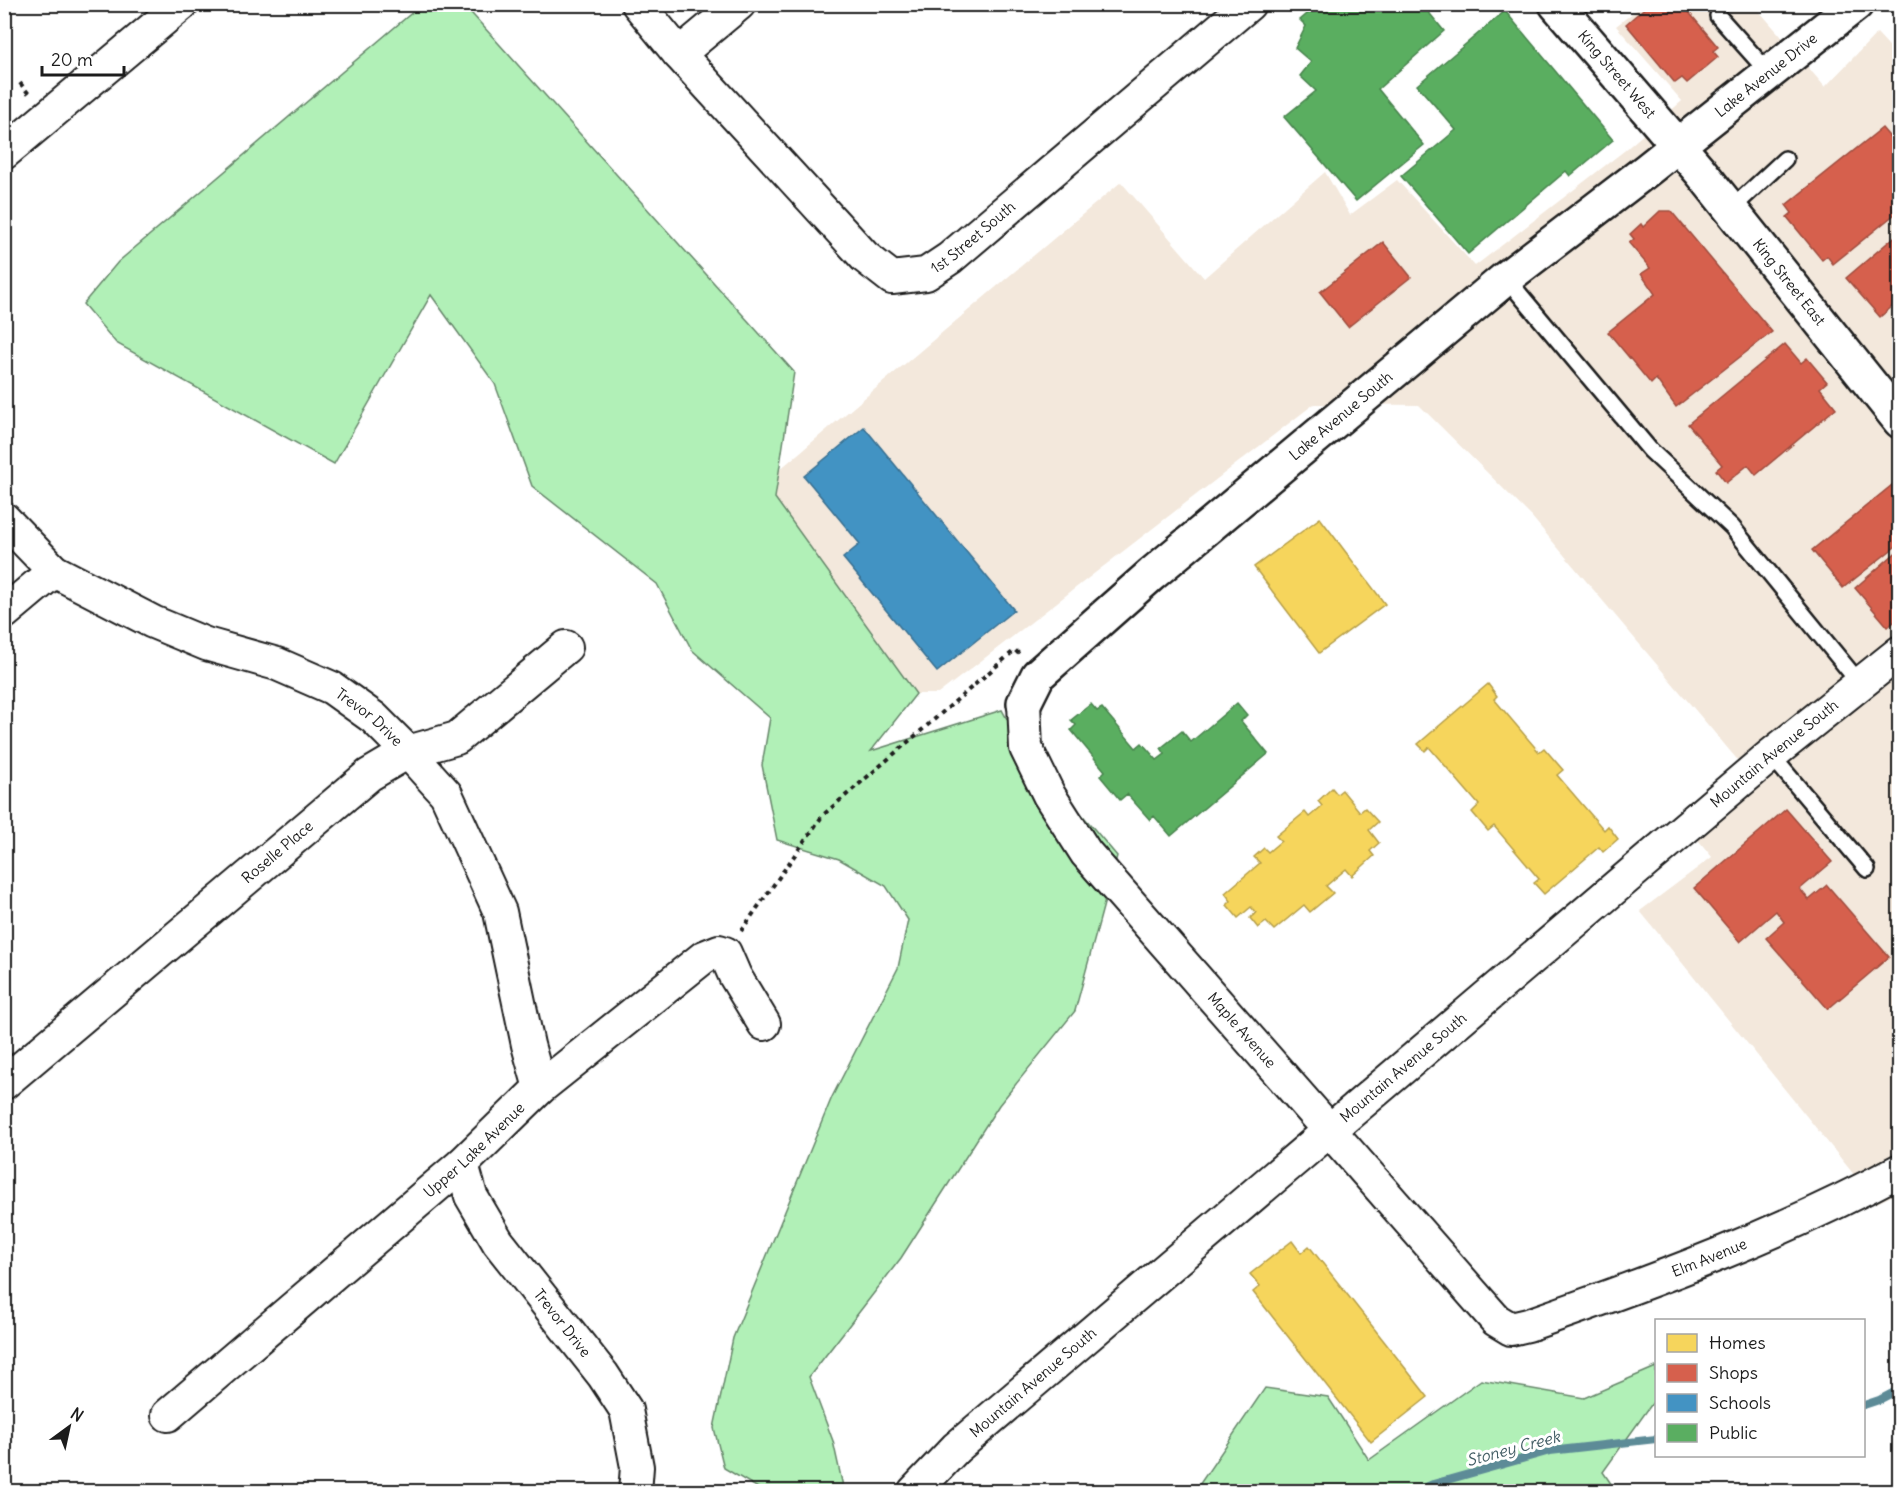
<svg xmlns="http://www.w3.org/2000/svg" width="1904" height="1496" font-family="Delius,sans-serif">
  <rect width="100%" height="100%" fill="#fff"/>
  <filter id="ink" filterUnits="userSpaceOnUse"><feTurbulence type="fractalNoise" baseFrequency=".0167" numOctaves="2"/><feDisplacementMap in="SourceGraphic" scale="12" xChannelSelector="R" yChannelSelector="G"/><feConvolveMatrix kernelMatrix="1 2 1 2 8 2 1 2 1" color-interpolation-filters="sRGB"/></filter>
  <g filter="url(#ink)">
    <!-- built -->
    <path fill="#f3e8dc" d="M1643 5H1754L1825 87 1877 33 1900 58 1899 1192 1877 1203 1640 911 1712 857 1677 814 1741 764 1531 516 1419 405 1314 404 938 694H916L775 498 779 470 1121 182 1204 278 1325 172 1350 215 1397 180 1475 266 1624 151 1682 101 1616 26Z"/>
    <!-- green -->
    <path fill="#b1f0b7" stroke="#66866a" stroke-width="1.5" d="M421 5H464L794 372 775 498 916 694 871 751 1002 710 1018 739 1117 856 1075 1011 999 1105 901 1258 809 1377 833 1441 844 1491H763L724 1468 714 1428 733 1338 832 1097 898 968 908 920 886 886 839 859 777 840 762 765 770 718 692 650 657 584 532 486 495 384 431 295 334 464 116 343 83 304 118 262Z
      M1656 1367V1398L1603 1472 1616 1491H1195L1265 1388 1328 1397 1369 1460 1481 1380 1584 1398Z"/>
    <!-- homes -->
    <path fill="#f6d55c" stroke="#b59e49" stroke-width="1.5" d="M1320 518 1385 604 1319 653 1254 567Z
      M1488 684 1497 696 1494 699 1539 752 1544 748 1563 770 1557 775 1604 830 1608 826 1618 839 1603 852 1599 847 1544 894 1534 883 1539 879 1494 826 1488 831 1472 812 1479 805 1429 747 1425 751 1418 744Z
      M1332 788 1337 794 1342 790 1360 812 1365 808 1378 822 1369 830 1379 843 1370 851 1374 856 1352 876 1346 869 1326 886 1333 893 1310 912 1304 905 1274 930 1266 922 1258 928 1250 918 1256 913 1251 907 1238 918 1227 905 1231 901 1225 893 1260 863 1254 857 1264 848 1268 852 1281 841 1276 836 1305 812 1309 817 1322 806 1318 801Z
      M1292 1241 1301 1253 1309 1246 1428 1397 1371 1442 1253 1292 1260 1286 1250 1274Z"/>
    <!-- shops -->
    <path fill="#d6604d" stroke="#9e4c3e" stroke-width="1.5" d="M1649 4H1682L1718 47 1713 51 1718 57 1687 83 1682 78 1675 83 1626 24Z
      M1882 128 1900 149V210L1833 264 1827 256 1822 260 1787 217 1792 213 1786 205Z
      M1660 211H1671L1772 332 1676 407 1656 379 1651 384 1608 332 1655 294 1641 274 1650 268 1629 243 1634 239 1630 234 1641 224 1643 227Z
      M1900 232V300L1880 317 1846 278Z
      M1383 242 1411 277 1348 327 1320 292Z
      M1785 344 1801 363 1807 358 1827 382 1820 388 1836 408 1756 475 1748 465 1726 483 1716 470 1722 465 1688 424Z
      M1897 481 1900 484V527L1898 528 1900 543 1843 588 1812 550Z
      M1900 549V617L1888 627 1855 588Z
      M1786 809 1832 862 1800 889 1809 900 1827 885 1889 957 1828 1009 1766 938 1784 922 1776 911 1740 942 1694 888Z"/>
    <!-- schools -->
    <path fill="#4393c3" stroke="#376f91" stroke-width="1.5" d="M864 427 1014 610 937 672 843 558 860 544 804 476Z"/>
    <!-- public -->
    <path fill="#5aae61" stroke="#47824c" stroke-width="1.5" d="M1319 4H1422L1444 31 1378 89 1424 145 1356 201 1284 117 1316 91 1300 76 1311 62 1295 48 1306 26 1300 20Z
      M1505 11 1613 140 1570 176 1566 171 1468 254 1401 176 1456 130 1417 85Z
      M1237 703 1247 715 1241 721 1268 754 1171 836 1154 816 1150 820 1127 794 1120 800 1100 776 1105 771 1071 730 1076 725 1071 720 1091 704 1097 711 1102 708 1136 748 1142 743 1157 760 1165 754 1161 748 1182 731 1191 742Z"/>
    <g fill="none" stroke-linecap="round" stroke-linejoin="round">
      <!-- stream -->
      <path stroke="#5d8b97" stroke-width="8" d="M1864 1405 1879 1400 1900 1389
        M1415 1492 1433 1484 1550 1451 1656 1439"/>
      <defs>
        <path id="service" d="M1718 16 1769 73
          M1730 210 1785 159
          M1506 278 1650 450 1732 527 1861 685
          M1771 755 1867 869"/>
        <g id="minor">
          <path id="s1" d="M638 4 679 54 865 257 892 278 926 274 950 258 1249 4"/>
          <path d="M679 54 739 4"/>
          <path d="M4 153 182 4"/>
          <path id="s2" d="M4 519 54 571 153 622 206 644 277 664 332 688 374 718 408 752 446 794 500 912 528 1045 540 1088"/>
          <path d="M4 613 54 571"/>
          <path id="s3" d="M1024 703 1026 748 1049 795 1086 853 1496 1320 1511 1329 1528 1325C1655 1281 1781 1234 1900 1170"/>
          <path id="s4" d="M4 1083 369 775 408 752 457 738 566 647"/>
          <path id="s5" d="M462 1164 471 1196 498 1242 603 1375 626 1410 637 1467 635 1492"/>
          <path id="s6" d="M168 1415 462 1164 540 1088 704 957 719 951 725 953 735 976 764 1024"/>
          <path id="s7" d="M914 1492 956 1448 1771 755 1900 652"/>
        </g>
        <g id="tertiary">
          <path id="s8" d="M1024 703 1038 675 1152 574 1506 278 1647 170 1856 4"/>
        </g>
        <g id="secondary">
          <path id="s9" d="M1556 4 1700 171 1900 421"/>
        </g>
      </defs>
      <!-- service casing -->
      <use href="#service" stroke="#1c1c1c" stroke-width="20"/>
      <!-- minor casing -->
      <use href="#minor" stroke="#1c1c1c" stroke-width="36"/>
      <!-- tertiary casing -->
      <use href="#tertiary" stroke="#1c1c1c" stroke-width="38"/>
      <!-- secondary casing -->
      <use href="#secondary" stroke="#1c1c1c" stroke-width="38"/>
      <!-- path -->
      <path stroke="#1c1c1c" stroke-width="4" stroke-dasharray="4.5 4.5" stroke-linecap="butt" d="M20 83 29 94
        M741 931 823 815 1015 650 1019 654"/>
      <!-- service -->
      <use href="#service" stroke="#fff" stroke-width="15"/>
      <!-- minor -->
      <use href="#minor" stroke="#fff" stroke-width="32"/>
      <!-- tertiary -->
      <use href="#tertiary" stroke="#fff" stroke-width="33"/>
      <!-- secondary -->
      <use href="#secondary" stroke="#fff" stroke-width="33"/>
    </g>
  </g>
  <g text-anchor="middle" stroke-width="6" stroke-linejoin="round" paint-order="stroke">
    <!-- street labels -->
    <g font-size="15" fill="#1c1c1c" stroke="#fff">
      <text dy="5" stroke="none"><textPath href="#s8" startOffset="975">Lake Avenue Drive</textPath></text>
      <text dy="5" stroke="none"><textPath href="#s9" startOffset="93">King Street West</textPath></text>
      <text dy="5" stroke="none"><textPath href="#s1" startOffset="468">1st Street South</textPath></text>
      <text dy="5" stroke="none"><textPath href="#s9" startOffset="363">King Street East</textPath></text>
      <text dy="5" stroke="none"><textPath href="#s8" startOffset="430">Lake Avenue South</textPath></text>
      <text dy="5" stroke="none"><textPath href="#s2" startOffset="422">Trevor Drive</textPath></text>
      <text dy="5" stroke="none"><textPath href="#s7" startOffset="1134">Mountain Avenue South</textPath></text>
      <text dy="5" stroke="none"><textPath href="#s4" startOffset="358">Roselle Place</textPath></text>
      <text dy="5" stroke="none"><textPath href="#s3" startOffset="402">Maple Avenue</textPath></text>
      <text dy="5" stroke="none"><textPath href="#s7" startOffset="648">Mountain Avenue South</textPath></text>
      <text dy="5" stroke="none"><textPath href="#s6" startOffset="405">Upper Lake Avenue</textPath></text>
      <text dy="5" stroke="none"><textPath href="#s3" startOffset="1016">Elm Avenue</textPath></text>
      <text dy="5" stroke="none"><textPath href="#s5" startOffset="190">Trevor Drive</textPath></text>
      <text dy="5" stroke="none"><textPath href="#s7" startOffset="162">Mountain Avenue South</textPath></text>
    </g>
    <!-- water labels -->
    <g font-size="16" font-style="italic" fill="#425d64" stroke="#fff">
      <text transform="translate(1513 1448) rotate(-15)" y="6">Stoney Creek</text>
    </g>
  </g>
  <!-- margin -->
  <rect width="1904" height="1496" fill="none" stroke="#fff" stroke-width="24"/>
  <rect x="12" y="12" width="1880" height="1472" fill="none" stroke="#1c1c1c" stroke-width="2" filter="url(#ink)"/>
  <!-- legend -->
  <rect x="1655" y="1319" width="210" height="138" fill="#ffffff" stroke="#a4a4a4" stroke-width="1.5"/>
  <rect x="1667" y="1334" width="30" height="18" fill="#f6d55c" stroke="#a4a4a4" stroke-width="1.5"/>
  <text x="1709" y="1349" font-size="18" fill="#1c1c1c">Homes</text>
  <rect x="1667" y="1364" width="30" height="18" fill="#d6604d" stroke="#a4a4a4" stroke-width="1.5"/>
  <text x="1709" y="1379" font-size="18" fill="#1c1c1c">Shops</text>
  <rect x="1667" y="1394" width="30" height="18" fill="#4393c3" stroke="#a4a4a4" stroke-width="1.5"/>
  <text x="1709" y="1409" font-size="18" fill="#1c1c1c">Schools</text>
  <rect x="1667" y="1424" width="30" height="18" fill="#5aae61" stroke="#a4a4a4" stroke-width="1.5"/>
  <text x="1709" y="1439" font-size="18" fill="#1c1c1c">Public</text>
  <!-- north arrow -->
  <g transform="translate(69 1427) rotate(33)" stroke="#ffffff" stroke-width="4.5" paint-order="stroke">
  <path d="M0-4.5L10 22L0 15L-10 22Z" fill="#1c1c1c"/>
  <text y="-9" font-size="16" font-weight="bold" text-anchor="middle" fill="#1c1c1c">N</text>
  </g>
  <!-- scale -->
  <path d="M42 66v9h82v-9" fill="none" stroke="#1c1c1c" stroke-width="3"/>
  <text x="51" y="66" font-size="18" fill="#1c1c1c" stroke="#ffffff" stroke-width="4.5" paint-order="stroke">20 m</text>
</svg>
